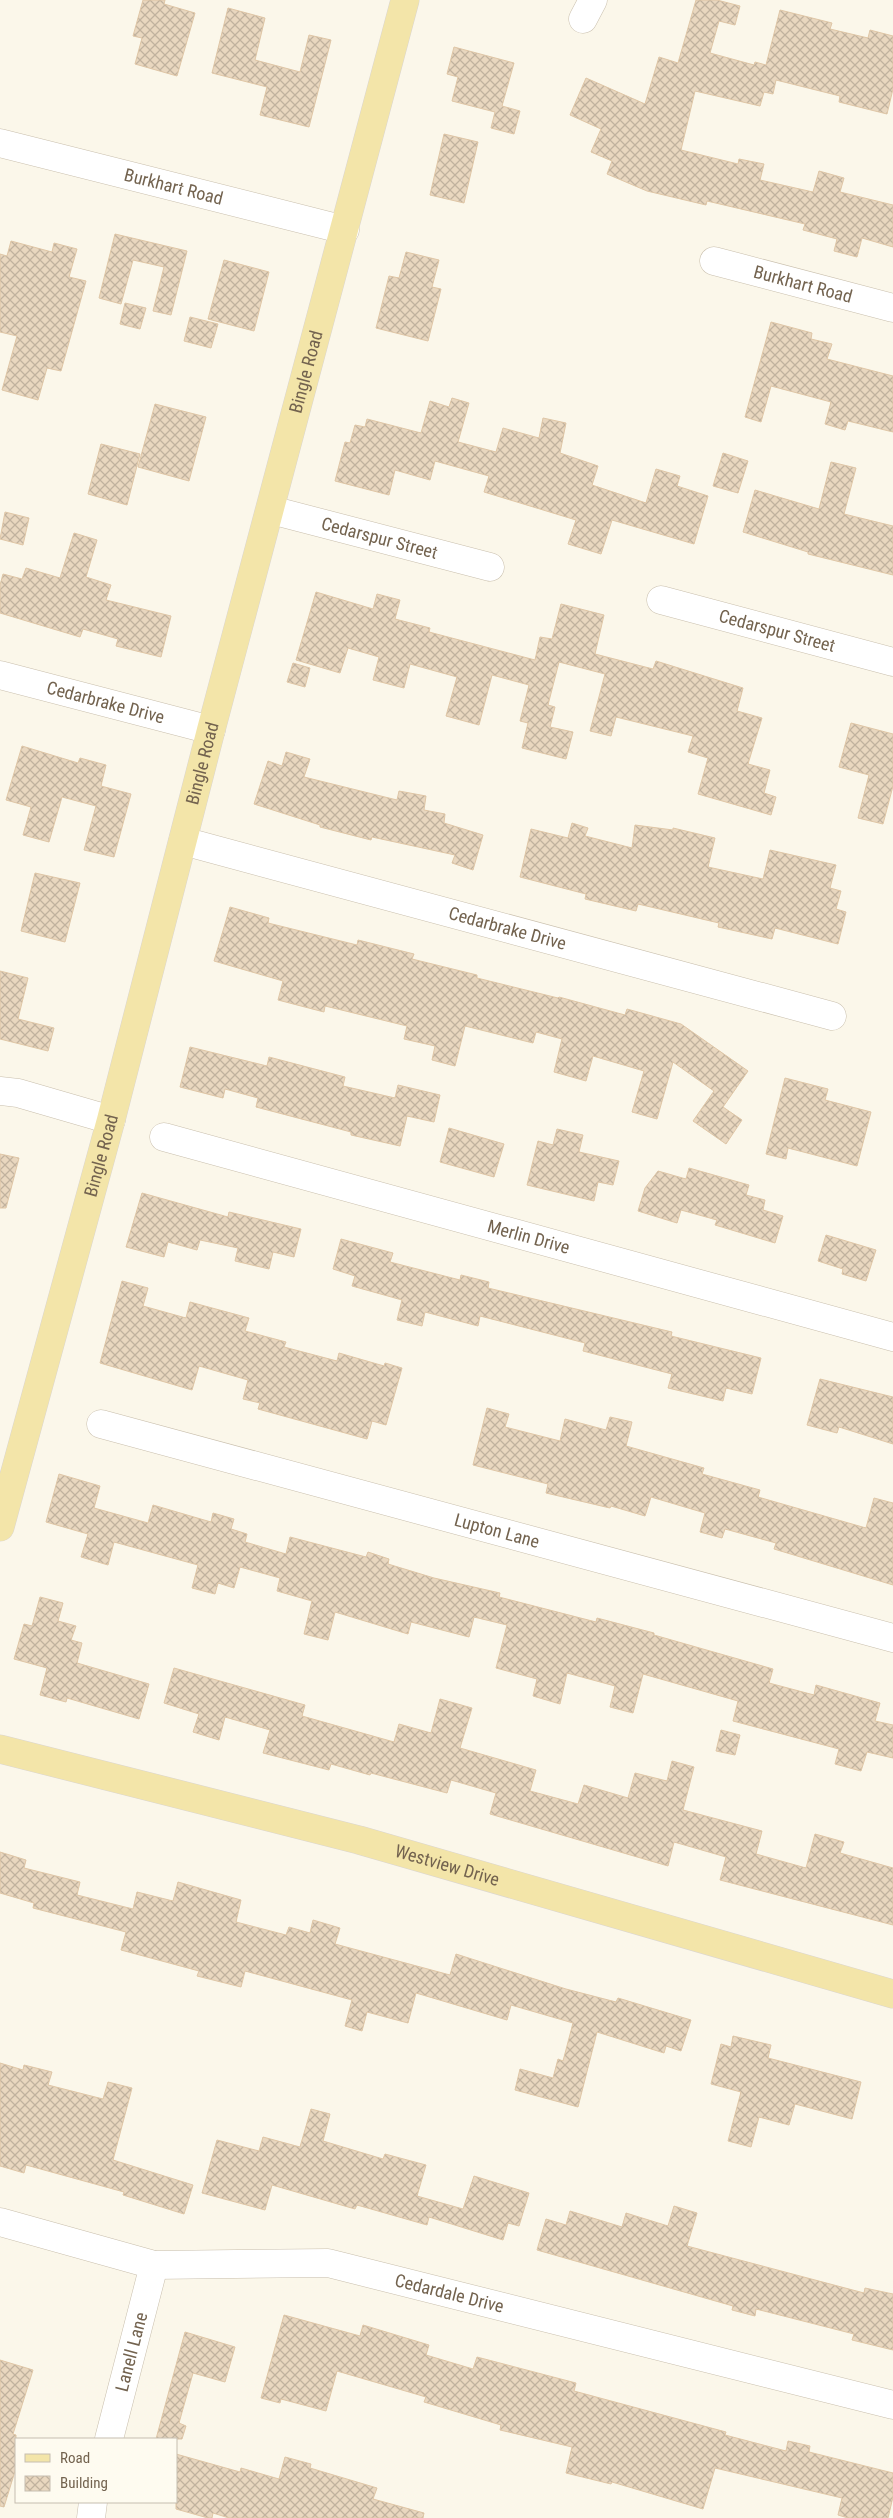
<svg xmlns="http://www.w3.org/2000/svg" width="893" height="2518" font-family="'Roboto Condensed',sans-serif">
  <defs>
    <pattern id="building-cross-hatch" width="8" height="8" patternUnits="userSpaceOnUse" patternTransform="scale(1.25)"><rect width="8" height="8" fill="#e9d7bf"/><path d="M0 0l8 8M0 8l8-8" fill="none" stroke="#c1b29e"/></pattern>
  </defs>
  <rect width="100%" height="100%" fill="#fbf7ea"/>
  <!-- building -->
  <path fill="url(#building-cross-hatch)" stroke="#dfc6a6" d="M143 0H165L164 4 195 13 177 76 135 64 142 38 133 36Z
    M696 0H717L740 6 735 25 719 21 710 53 754 65 755 62 766 65 780 10 832 23 830 29 868 38 870 30 893 36V89L887 114 839 102 840 96 776 80 773 94 764 92 760 106 695 91 681 150 738 164 739 159 764 164 760 180 813 192 819 171 844 178 840 192 893 205V247L862 238 857 257 834 251 837 239 803 230 805 224 707 201 706 205 647 191 607 174 612 161 591 152 601 129 570 115 586 78 645 104 659 57 678 63Z
    M228 8 265 18 255 60 300 72 309 35 331 40 309 127 260 115 267 87 212 73Z
    M454 47 514 63 502 106 520 111 514 134 491 128 495 112 452 101 458 77 447 74Z
    M444 134 478 142 464 203 430 195Z
    M115 234 187 251 171 315 153 311 164 267 133 260 121 304 99 298Z
    M11 241 52 252 54 243 77 249 69 277 86 281 61 371 47 368 38 400 2 390 17 336 0 332V254L7 256Z
    M406 252 439 260 432 287 441 289 428 341 376 328 389 276 399 278Z
    M224 260 269 272 254 331 208 319Z
    M125 303 146 308 140 329 120 324Z
    M190 317 218 324 211 348 184 341Z
    M771 322 812 333 811 339 832 344 827 359 893 376V432L848 421 845 430 825 424 831 402 771 386 761 422 745 417Z
    M452 398 469 403 458 442 496 452 503 428 539 438 543 418 566 423 560 453 598 466 592 485 646 503 656 469 680 476 677 486 708 496 694 544 612 520 601 554 568 544 576 520 484 492 489 476 435 461 430 480 395 470 389 495 335 481 345 442 350 443 355 425 365 427 367 419 421 433 430 401 449 407Z
    M155 404 206 417 189 481 138 467Z
    M101 444 140 454 127 505 88 494Z
    M723 453 748 461 738 493 713 486Z
    M831 462 856 468 844 514 893 526V575L808 554V552L743 532 755 490 819 509Z
    M5 512 29 518 23 545 0 539Z
    M74 533 97 540 86 577 111 585 106 600 171 616 161 657 116 646 118 639 83 629 80 637 0 613V585L3 574 22 579 26 568 60 578Z
    M316 592 373 609 377 594 400 600 395 619 430 628 429 632 535 660 540 637 552 639 561 604 604 615 595 654 653 669 656 661 743 688 737 711 762 718 748 764 770 770 764 793 776 797 771 815 698 794 708 758 688 752 693 736 616 717 611 736 590 731 605 674 559 662 548 705 555 707 550 727 573 732 566 759 522 748 528 723 520 721 529 685 492 675 479 725 446 716 457 677 410 664 404 688 373 680 379 657 348 648 340 673 296 660Z
    M293 663 310 668 305 687 287 682Z
    M851 723 893 734V786L883 824 858 818 869 775 839 767Z
    M22 746 78 763 80 758 106 765 101 786 131 794 114 857 84 850 96 806 62 797 49 842 23 835 31 807 6 800Z
    M286 752 310 759 304 777 397 800 399 791 426 796 424 810 445 814 444 823 483 835 473 870 452 863 455 855 372 837 371 840 320 827V825L254 804 268 761 282 766Z
    M572 823 588 828 585 836 632 848 635 825 673 830V828L715 838 708 867 763 879 770 850 836 865 830 888 841 891 836 909 846 912 838 944 775 928 772 939 718 927 719 923 638 904 636 911 585 899 586 894 520 877 531 829 568 838Z
    M35 873 80 883 65 942 21 931Z
    M230 907 269 918 268 923 357 945 358 940 414 954 412 959 477 975V978L558 998 559 997 625 1015 627 1009 681 1024 748 1071 723 1107 742 1120 726 1144 693 1121 714 1091 673 1062 657 1119 632 1112 644 1071 593 1056 586 1081 554 1072 562 1039 536 1032 533 1043 465 1026 455 1066 432 1060 435 1046 404 1039 407 1026 325 1006 324 1012 278 1000 283 981 214 961Z
    M0 971 28 978 18 1019 54 1028 48 1051 0 1039Z
    M190 1047 267 1066 269 1057 345 1077 343 1086 395 1098 398 1085 440 1095 434 1122 407 1116 400 1146 351 1135V1132L256 1107 258 1098 225 1089 223 1098 180 1087Z
    M785 1078 828 1089 825 1100 871 1112 857 1166 788 1148 786 1159 766 1154Z
    M449 1128 504 1144 494 1177 440 1162Z
    M557 1129 583 1135 579 1152 619 1161 613 1185 598 1182 594 1201 527 1185 538 1141 553 1145Z
    M0 1154 19 1158 6 1208H0Z
    M689 1168 749 1185 746 1195 765 1200 763 1210 783 1216 775 1243 715 1225 717 1220 681 1210 677 1223 638 1211 645 1188 658 1171 686 1179Z
    M142 1193 228 1217 229 1212 301 1229 294 1257 273 1252 269 1269 235 1261 238 1248 200 1240 197 1250 168 1242 164 1257 126 1247Z
    M826 1235 876 1250 866 1281 842 1274 843 1269 818 1261Z
    M341 1239 393 1253 390 1262 460 1280 461 1275 489 1282 488 1288 672 1332 671 1336 761 1358 752 1394 726 1388 723 1401 668 1388 672 1374 583 1351 585 1343 480 1316 478 1326 425 1312 422 1326 397 1320 402 1300 352 1286 355 1276 333 1269Z
    M122 1281 148 1288 143 1306 186 1318 190 1302 249 1318 245 1331 286 1342 284 1347 337 1361 339 1353 384 1366 385 1363 402 1368 386 1425 372 1421 367 1439 258 1409 260 1403 243 1399 248 1380 199 1366 192 1390 100 1363Z
    M820 1379 893 1397V1444L839 1427 837 1433 807 1425Z
    M487 1408 509 1414 505 1427 560 1441 565 1419 606 1430 610 1417 632 1422 626 1446 704 1468 702 1474 760 1490 758 1497 866 1528 874 1498 893 1503V1585L774 1549 776 1543 725 1529 722 1538 700 1532 705 1513 651 1497 645 1516 611 1506 610 1508 546 1493 548 1484 473 1465Z
    M59 1474 100 1486 94 1508 148 1523 153 1505 211 1522 213 1513 234 1519 231 1529 247 1534 245 1542 286 1554 290 1537 366 1557 368 1552 389 1559 388 1564 434 1578 500 1593 499 1597 596 1622 597 1618 654 1633V1635L773 1669 769 1683 814 1695 816 1685 880 1703 875 1721 893 1725V1758L867 1752 861 1771 835 1764 839 1749 733 1721 738 1701 643 1674 633 1713 610 1707 615 1686 567 1673 560 1704 533 1696 537 1679 496 1668 507 1625 474 1617 469 1637 411 1622 408 1634 335 1612 328 1640 304 1634 312 1601 277 1591 280 1578 240 1567 234 1588 218 1583 215 1594 192 1588 198 1565 114 1542 108 1565 81 1557 88 1534 46 1522Z
    M40 1597 63 1603 58 1621 76 1626 71 1640 82 1643 77 1663 149 1684 139 1719 67 1698 66 1702 40 1695 47 1668 14 1659 24 1624 32 1626Z
    M174 1668 305 1705 302 1716 394 1742 399 1724 431 1733 440 1699 472 1708 460 1748 536 1770 530 1791 578 1804 584 1785 628 1798 635 1773 667 1781 672 1761 694 1767 683 1810 762 1831 756 1854 806 1868 815 1834 844 1842 840 1853 893 1868V1925L720 1880 726 1857 674 1842 668 1866 490 1814 496 1793 451 1780 447 1793 371 1773 370 1775 331 1764 329 1770 263 1753 270 1730 225 1717 219 1740 193 1732 199 1714 164 1703Z
    M721 1730 740 1735 735 1755 716 1751Z
    M0 1852 26 1860 24 1868 80 1882 77 1895 133 1909 137 1892 173 1901 178 1882 241 1900 236 1922 286 1935 289 1927 310 1933 313 1920 340 1928 335 1944 450 1975 456 1954 566 1989 616 2002 618 1998 691 2020 681 2051 666 2046 664 2053 597 2032 578 2107 515 2090 520 2069 553 2078 558 2059 563 2061 573 2023 511 2005 507 2020 416 1993 408 2023 367 2012 362 2031 345 2026 352 2000 245 1971 241 1987 197 1976 199 1971 121 1950 126 1932 33 1908 34 1903 0 1893Z
    M733 2036 771 2045 768 2058 861 2082 852 2119 795 2104 789 2125 759 2117 751 2147 728 2141 741 2092 711 2084 721 2044 731 2047Z
    M0 2063 23 2070 24 2065 52 2072 48 2085 103 2099 108 2082 132 2088 113 2160 193 2185 184 2214 123 2195 124 2192 26 2165 24 2173 0 2166Z
    M311 2109 330 2114 323 2141 383 2159 385 2154 426 2165 417 2196 463 2209 474 2176 529 2193 519 2226 508 2223 503 2240 429 2217 427 2225 357 2205 355 2209 272 2185 265 2210 202 2193 217 2140 259 2151 263 2137 300 2147Z
    M674 2206 697 2213 687 2246 864 2293 865 2288 893 2294V2350L852 2340 854 2334 756 2309 755 2316 732 2310 733 2306 537 2250 546 2219 566 2225 570 2211 622 2227 626 2213 668 2226Z
    M284 2315 360 2336 363 2325 429 2345 426 2355 473 2369 477 2357 576 2383 574 2391 726 2432 725 2435 786 2451 788 2441 810 2446 809 2452 893 2473V2497L888 2518H848L838 2515 842 2498 715 2468 703 2509 612 2482 611 2484 566 2473 572 2447 500 2430 501 2425 424 2402 426 2397 337 2371 326 2411 281 2399 280 2403 261 2398Z
    M185 2332 235 2347 225 2382 193 2373 179 2423 186 2426 182 2439H156Z
    M0 2360 33 2370 13 2434 16 2435V2468L4 2507 0 2506Z
    M176 2454 240 2472 241 2468 279 2479 285 2457 311 2464 310 2468 377 2488 373 2499 424 2513 423 2518H229L213 2513 212 2518H208L176 2509Z"/>
  <g fill="none" stroke-linecap="round" stroke-linejoin="round">
    <defs>
      <g id="minor">
        <path d="M583 19 593 0"/>
        <path id="s1" d="M0 143 345 230"/>
        <path id="s2" d="M714 261 893 308"/>
        <path id="s3" d="M271 510 490 567"/>
        <path id="s4" d="M661 600 893 662"/>
        <path id="s5" d="M0 675 211 730"/>
        <path id="s6" d="M183 841 832 1016"/>
        <path d="M0 1091 18 1093 111 1120"/>
        <path id="s7" d="M164 1137 893 1337"/>
        <path id="s8" d="M101 1424 893 1638"/>
        <path id="s9" d="M0 2222 154 2265 328 2263 893 2405"/>
        <path id="s10" d="M109 2439 154 2265"/>
        <path d="M91 2518 93 2502"/>
      </g>
      <g id="major">
        <path id="s11" d="M0 1527 111 1120 211 730 405 0"/>
        <path id="s12" d="M0 1749 359 1840 893 1994"/>
      </g>
    </defs>
    <!-- minor casing -->
    <use href="#minor" stroke="#c9bfad" stroke-width="29"/>
    <!-- major casing -->
    <use href="#major" stroke="#dbd6d1" stroke-width="29"/>
    <!-- minor -->
    <use href="#minor" stroke="#fff" stroke-width="28"/>
    <!-- major -->
    <use href="#major" stroke="#f3e5a9" stroke-width="28"/>
  </g>
  <g text-anchor="middle" stroke-width="5" stroke-linejoin="round" paint-order="stroke">
    <!-- street labels -->
    <g font-size="18" fill="#73634f" stroke="#fefbf0">
      <text dy="6" stroke="none"><textPath href="#s1" startOffset="179">Burkhart Road</textPath></text>
      <text dy="6" stroke="none"><textPath href="#s2" startOffset="92">Burkhart Road</textPath></text>
      <text dy="6" stroke="none"><textPath href="#s11" startOffset="1195">Bingle Road</textPath></text>
      <text dy="6" stroke="none"><textPath href="#s3" startOffset="112">Cedarspur Street</textPath></text>
      <text dy="6" stroke="none"><textPath href="#s4" startOffset="120">Cedarspur Street</textPath></text>
      <text dy="6" stroke="none"><textPath href="#s5" startOffset="109">Cedarbrake Drive</textPath></text>
      <text dy="6" stroke="none"><textPath href="#s11" startOffset="790">Bingle Road</textPath></text>
      <text dy="6" stroke="none"><textPath href="#s6" startOffset="336">Cedarbrake Drive</textPath></text>
      <text dy="6" stroke="none"><textPath href="#s11" startOffset="385">Bingle Road</textPath></text>
      <text dy="6" stroke="none"><textPath href="#s7" startOffset="378">Merlin Drive</textPath></text>
      <text dy="6" stroke="none"><textPath href="#s8" startOffset="410">Lupton Lane</textPath></text>
      <text dy="6" stroke="none"><textPath href="#s12" startOffset="462">Westview Drive</textPath></text>
      <text dy="6" stroke="none"><textPath href="#s9" startOffset="459">Cedardale Drive</textPath></text>
      <text dy="6" stroke="none"><textPath href="#s10" startOffset="90">Lanell Lane</textPath></text>
    </g>
  </g>
  <!-- legend -->
  <rect x="15" y="2438" width="162" height="65" fill="#fefbf0" stroke="#c6beb0"/>
  <rect x="25" y="2454" width="25" height="8" fill="#f3e5a9" stroke="#c6beb0"/>
  <text x="60" y="2463" font-size="15" fill="#73634f">Road</text>
  <rect x="25" y="2476" width="25" height="15" fill="url(#building-cross-hatch)" stroke="#c6beb0"/>
  <text x="60" y="2488" font-size="15" fill="#73634f">Building</text>
</svg>
